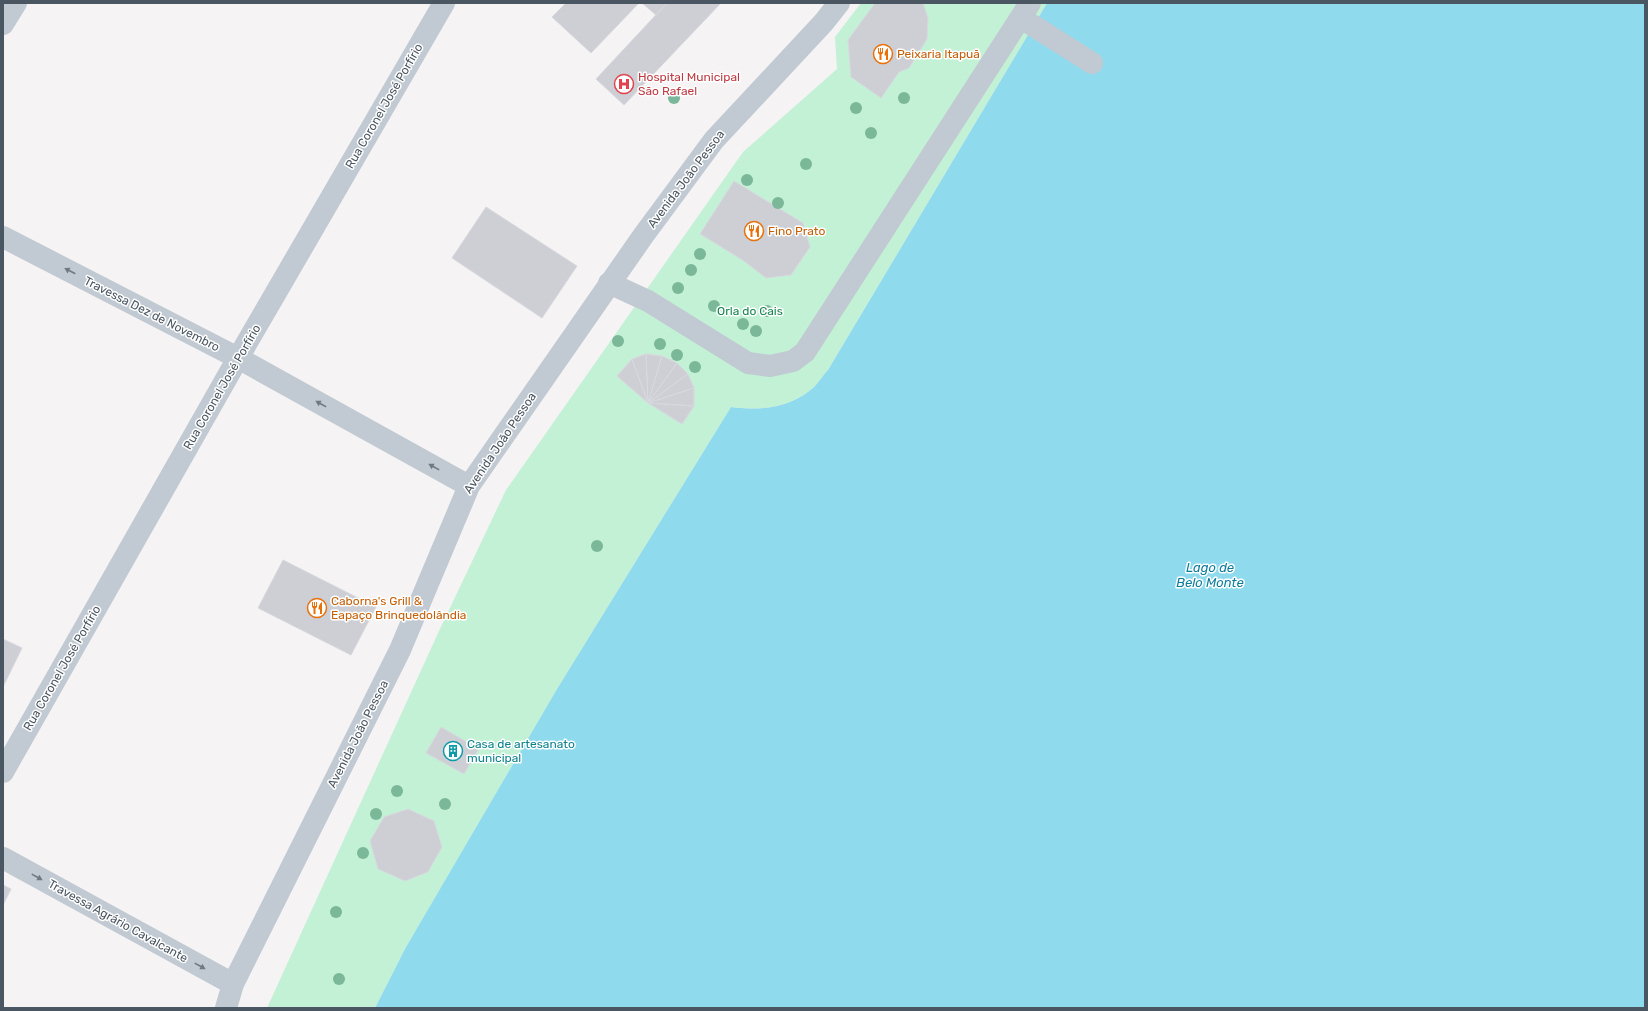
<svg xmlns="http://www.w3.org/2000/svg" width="1648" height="1011" font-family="Rubik,sans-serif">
  <rect width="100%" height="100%" fill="#f5f3f3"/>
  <!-- green -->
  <path fill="#c3f1d5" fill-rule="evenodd" d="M861 3H1047L828 370C823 375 819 382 814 387 791 408 761 411 731 407L557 689 406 947 375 1008H267L439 631 506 490 743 152 837 69 835 37ZM408 809 434 821 442 847 428 872 405 881 378 869 370 841 384 817Z"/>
  <!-- water -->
  <path fill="#90daee" d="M1047 3H1645V1008H375L406 947 557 689 731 407C761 411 791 408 814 387 819 382 823 375 828 370Z"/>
  <!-- building -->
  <path fill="#cdcfd5" stroke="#d7d9de" d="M566 3H639L591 53 552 17Z
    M642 3H667L656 15Z
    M667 3H721L624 105 596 79Z
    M875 3H923L928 18 927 39 909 68 899 72 881 98 851 77 848 40Z
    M734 181 803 223 810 247 791 275 766 278 744 261 700 234Z
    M486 207 577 266 542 318 452 258Z
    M646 354 662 356 648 403Z
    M646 354 648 403 632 359Z
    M646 354 662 356 677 363 688 374 694 388V406L682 424 648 403 617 376 632 359Z
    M662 356 677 363 648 403Z
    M632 359 648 403 617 376Z
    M677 363 688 374 648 403Z
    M688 374 694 388 648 403Z
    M694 388V406L648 403Z
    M648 403 694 406 682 424Z
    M283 560 376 607 351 655 258 608Z
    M3 639 22 648 3 687Z
    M441 727 479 749 464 774 426 753Z
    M408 809 434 821 442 847 428 872 405 881 378 869 370 841 384 817Z
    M3 885 11 889 3 905Z"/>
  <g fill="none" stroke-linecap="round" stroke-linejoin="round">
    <!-- minor -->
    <path stroke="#c1cad2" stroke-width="22" d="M1021 18 1092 63
      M3 24 16 3
      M3 237 238 358 469 486
      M609 283 648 301 748 363 770 366 793 361 805 352 1030 3
      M3 772 238 358 444 3
      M3 858 233 984
      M226 1008 233 984 400 650 469 486 643 236 714 140 824 22 839 3"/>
  </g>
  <!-- trees -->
  <g fill="#7bb799">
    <circle cx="674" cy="98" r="6"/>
    <circle cx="904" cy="98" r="6"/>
    <circle cx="856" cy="108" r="6"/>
    <circle cx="871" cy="133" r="6"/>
    <circle cx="806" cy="164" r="6"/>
    <circle cx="747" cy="180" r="6"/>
    <circle cx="778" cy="203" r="6"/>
    <circle cx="700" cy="254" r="6"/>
    <circle cx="691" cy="270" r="6"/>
    <circle cx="678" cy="288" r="6"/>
    <circle cx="714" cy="306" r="6"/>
    <circle cx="767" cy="311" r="6"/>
    <circle cx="743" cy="324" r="6"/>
    <circle cx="756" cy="331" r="6"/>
    <circle cx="618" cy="341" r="6"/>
    <circle cx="660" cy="344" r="6"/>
    <circle cx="677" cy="355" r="6"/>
    <circle cx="695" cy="367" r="6"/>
    <circle cx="597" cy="546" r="6"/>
    <circle cx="397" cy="791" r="6"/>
    <circle cx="445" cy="804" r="6"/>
    <circle cx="376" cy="814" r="6"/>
    <circle cx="363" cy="853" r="6"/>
    <circle cx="336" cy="912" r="6"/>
    <circle cx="339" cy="979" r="6"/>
  </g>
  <!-- one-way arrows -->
  <defs><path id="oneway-solid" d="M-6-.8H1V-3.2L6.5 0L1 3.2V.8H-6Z"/></defs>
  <g fill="#6e7983">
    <use href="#oneway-solid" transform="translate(70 271) rotate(-153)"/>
    <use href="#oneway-solid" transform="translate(321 404) rotate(-151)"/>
    <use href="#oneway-solid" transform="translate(434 467) rotate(-151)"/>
    <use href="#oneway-solid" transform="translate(37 877) rotate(29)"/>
    <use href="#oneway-solid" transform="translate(200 966) rotate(29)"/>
  </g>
  <!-- icons -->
  <defs>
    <symbol id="restaurant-ring" viewBox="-11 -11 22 22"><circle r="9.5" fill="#fff" stroke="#e8710a" stroke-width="1.5"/><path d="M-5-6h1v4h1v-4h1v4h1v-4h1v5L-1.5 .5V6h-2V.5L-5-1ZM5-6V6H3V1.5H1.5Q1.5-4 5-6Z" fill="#e8710a"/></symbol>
    <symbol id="hospital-ring" viewBox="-11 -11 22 22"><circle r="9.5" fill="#fff" stroke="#e0444e" stroke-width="1.5"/><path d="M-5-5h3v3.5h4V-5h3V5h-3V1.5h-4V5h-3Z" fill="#e0444e"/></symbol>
    <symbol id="building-ring" viewBox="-11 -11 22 22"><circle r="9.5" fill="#fff" stroke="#0f9aa8" stroke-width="1.5"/><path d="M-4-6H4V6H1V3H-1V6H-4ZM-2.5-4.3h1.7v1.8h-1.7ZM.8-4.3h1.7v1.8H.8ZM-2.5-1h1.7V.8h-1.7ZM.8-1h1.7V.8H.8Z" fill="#0f9aa8"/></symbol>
  </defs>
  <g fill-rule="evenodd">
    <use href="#restaurant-ring" x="872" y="43" width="22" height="22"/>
    <use href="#hospital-ring" x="613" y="73" width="22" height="22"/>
    <use href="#restaurant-ring" x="743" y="220" width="22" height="22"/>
    <use href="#restaurant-ring" x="306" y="597" width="22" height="22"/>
    <use href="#building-ring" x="442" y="740" width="22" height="22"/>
  </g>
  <g text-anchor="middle" stroke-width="3" stroke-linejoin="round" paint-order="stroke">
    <!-- food labels -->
    <g font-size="12" fill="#c56008" stroke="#fff" text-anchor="start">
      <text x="897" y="58">Peixaria Itapuã</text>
      <text x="768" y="235">Fino Prato</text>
      <text x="331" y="605">Caborna's Grill &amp;<tspan x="331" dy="14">Eapaço Brinquedolândia</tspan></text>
    </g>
    <!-- health labels -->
    <g font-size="12" fill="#be3a42" stroke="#fff" text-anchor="start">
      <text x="638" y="81">Hospital Municipal<tspan x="638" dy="14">São Rafael</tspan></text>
    </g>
    <!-- street labels -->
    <g font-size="12" fill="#4a5661" stroke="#fff">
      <text transform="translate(384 106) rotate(-60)" y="4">Rua Coronel José Porfírio</text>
      <text transform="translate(686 179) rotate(-53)" y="4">Avenida João Pessoa</text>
      <text transform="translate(152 314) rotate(27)" y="4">Travessa Dez de Novembro</text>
      <text transform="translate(222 387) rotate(-60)" y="4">Rua Coronel José Porfírio</text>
      <text transform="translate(500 443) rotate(-56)" y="4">Avenida João Pessoa</text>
      <text transform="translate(62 668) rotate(-60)" y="4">Rua Coronel José Porfírio</text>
      <text transform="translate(358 734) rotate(-63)" y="4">Avenida João Pessoa</text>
      <text transform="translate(118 921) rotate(29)" y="4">Travessa Agrário Cavalcante</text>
    </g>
    <!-- park labels -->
    <g font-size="12" fill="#17864f" stroke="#fff">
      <text x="750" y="315">Orla do Cais</text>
    </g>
    <!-- culture labels -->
    <g font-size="12" fill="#0d838f" stroke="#fff" text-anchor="start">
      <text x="467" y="748">Casa de artesanato<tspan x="467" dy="14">municipal</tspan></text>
    </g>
    <!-- water labels -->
    <g font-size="13" font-style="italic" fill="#0c7c9b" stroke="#fff">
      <text x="1210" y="572">Lago de<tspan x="1210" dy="15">Belo Monte</tspan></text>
    </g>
  </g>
  <!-- border -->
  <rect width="1648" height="1011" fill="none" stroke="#4a5661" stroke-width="8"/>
</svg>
